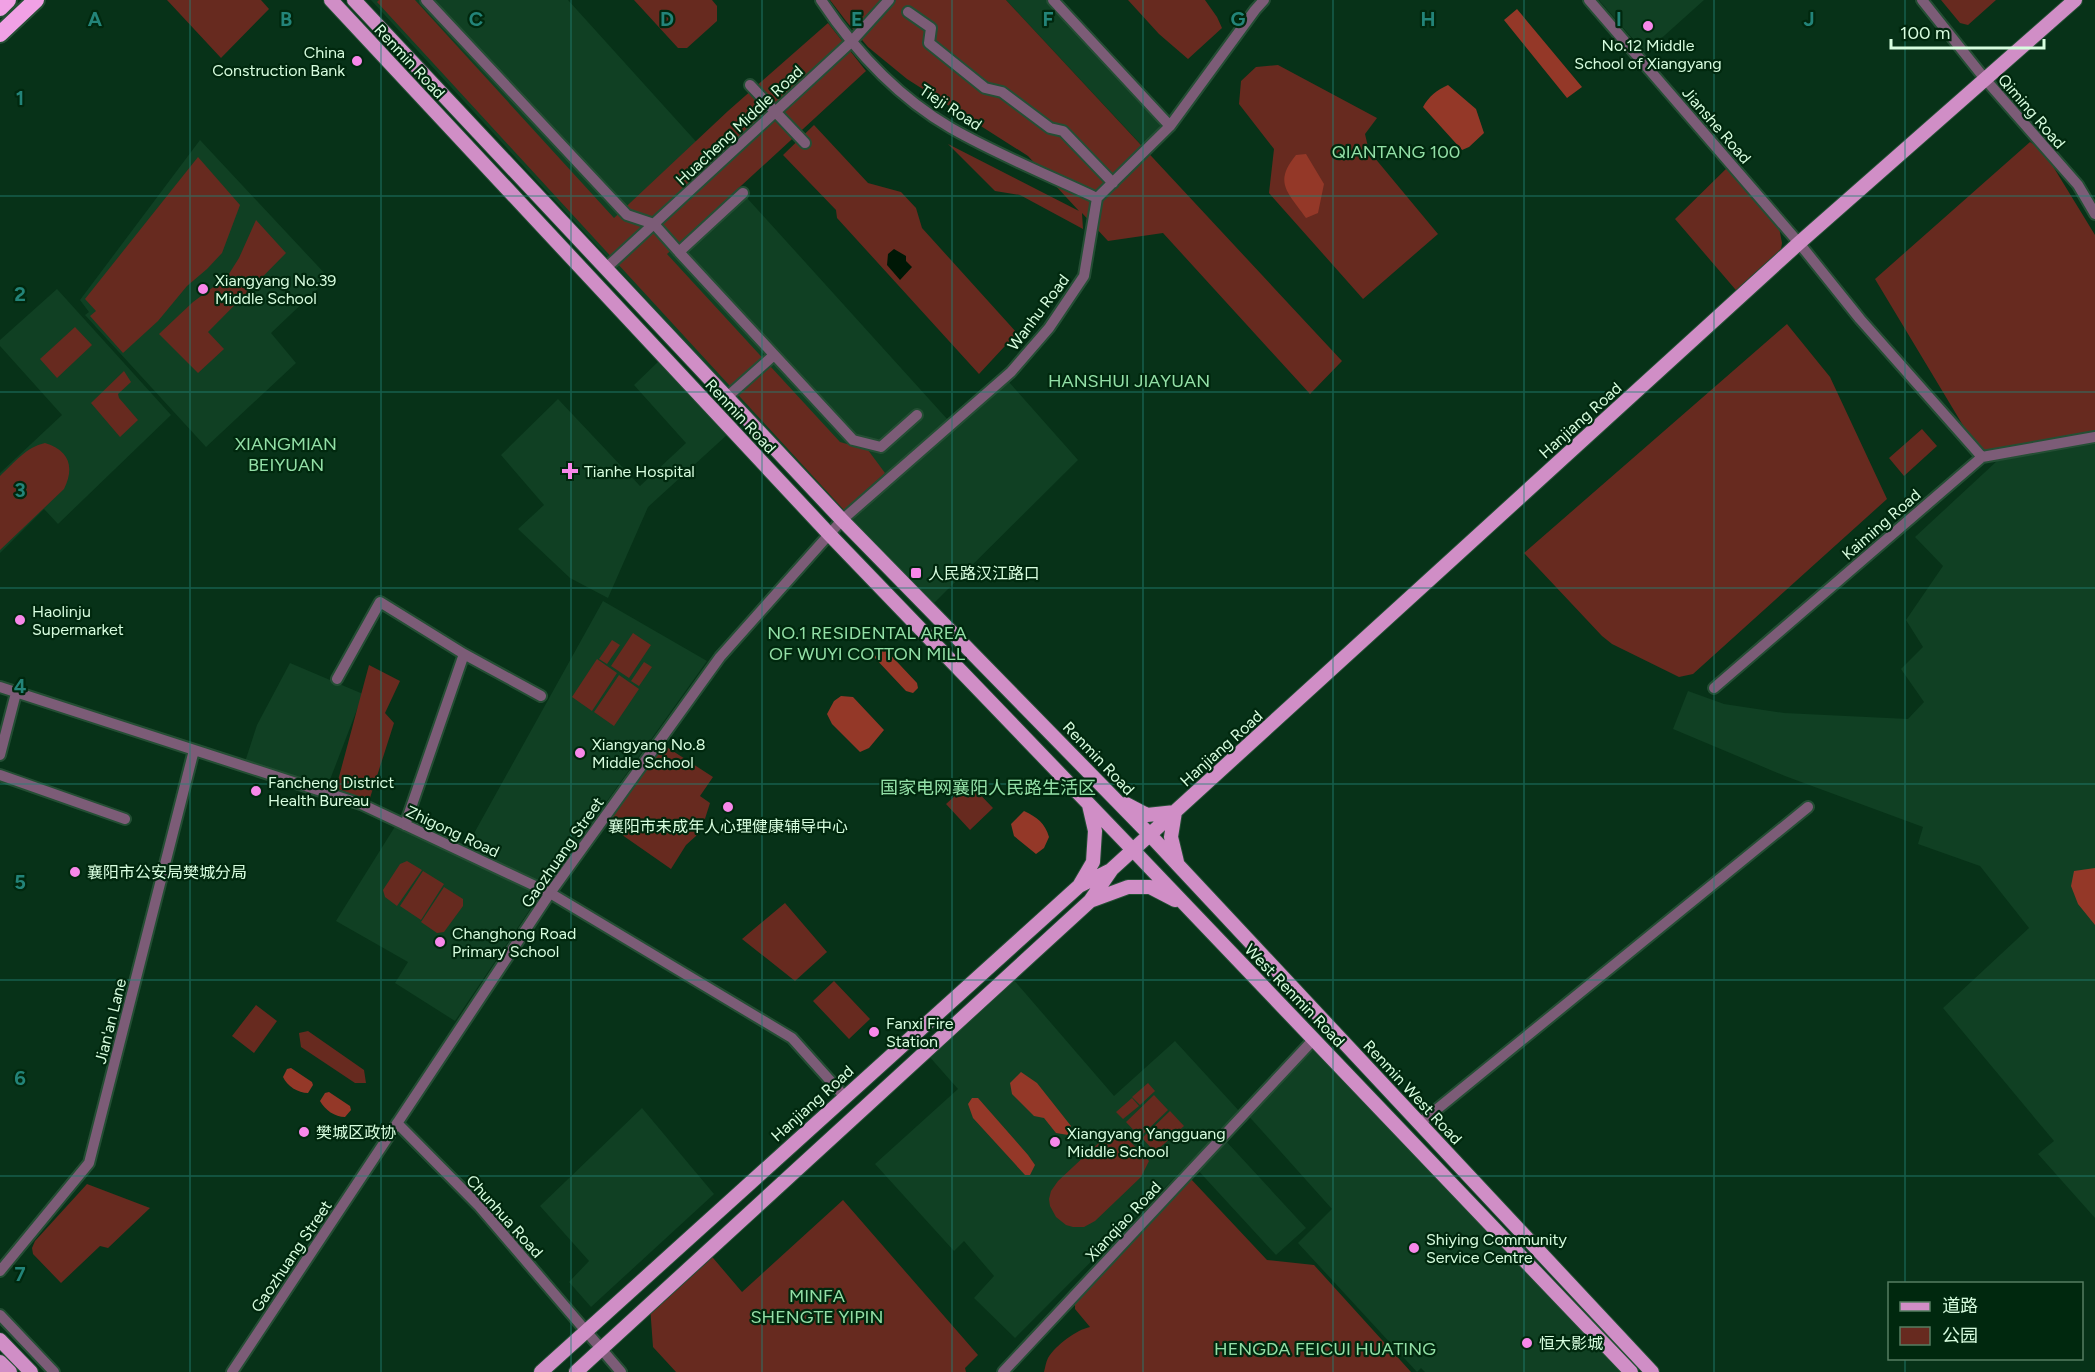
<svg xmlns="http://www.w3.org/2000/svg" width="2095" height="1372" font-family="Figtree,'Noto Sans SC',sans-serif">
  <rect width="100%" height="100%" fill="#073218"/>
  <!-- built -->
  <path fill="#104023" d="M371 0H568L948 420 1001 373 1078 460 932 605 843 514Z
    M1006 0H1053L1170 126 1146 150Z
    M1599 0H1704L1645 53Z
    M200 140 329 278 271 333 296 363 206 447 85 315 89 312 80 300Z
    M57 289 171 415 58 524 44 509 0 553V473L62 415 0 346V340Z
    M661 359 728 434 648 507 608 598 570 578 518 529 544 505 501 455 558 399 640 486 686 443 634 385Z
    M2095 444V1218L2038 1154 2054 1141 1943 1008 2029 928 1980 866 1918 844 1923 827 1785 776 1673 729 1688 691 1724 704 1784 713 1908 719 1924 702 1901 669 1923 647 1906 620 1943 566 1915 537 1997 461Z
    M603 601 707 661 547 885 467 846Z
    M290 663 363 694 326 790 245 762 257 725Z
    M396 825 541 893 455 1021 395 983 408 962 336 921Z
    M1013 979 1114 1096 1175 1041 1240 1112 1015 1338 974 1298 994 1276 964 1241 954 1251 875 1164 958 1089 928 1055Z
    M1314 1039 1631 1372H1425L1421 1368 1417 1372 1298 1243 1332 1209 1245 1112Z
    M642 1108 714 1194 591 1307 569 1282 589 1261 540 1206Z
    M1224 1139 1306 1228 1276 1255 1195 1167Z"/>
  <!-- green -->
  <path fill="#672a1f" d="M167 0H261L269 9 221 58Z
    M379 0H415L614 218 728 111 828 23 866 71 667 254 840 442 868 450 885 473 844 510 377 2Z
    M634 0H712L717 6V21L687 48H678Z
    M830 0H1006L1342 361 1310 394 1163 233 1108 241 1082 213 1083 229 1020 195 995 191 948 144 1079 211 1028 156 907 79 868 47 846 21Z
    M1128 0H1205L1217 17 1222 28 1188 59 1159 34Z
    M1941 0H1996L1968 25 1960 23Z
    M1278 65 1377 118 1365 134 1369 151 1438 234 1363 299 1269 193 1274 149 1239 104 1241 81 1256 67Z
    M814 125 868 183 901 192 916 208 922 228 1017 333 979 374 837 218 836 210 783 155Z
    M2030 142 2043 150 2095 235V437L1982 457 1875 279Z
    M198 157 240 205 222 253 207 269 187 286 158 321 123 353 90 316 96 311 85 299Z
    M1731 164 1779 227 1782 243 1779 262 1741 296 1675 219Z
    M256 220 286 253 208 332 224 349 198 373 159 334 193 302 227 277 239 258Z
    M1787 324 1830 377 1887 499 1693 674 1679 677 1612 644 1602 636 1524 553Z
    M75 327 92 345 57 378 40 359Z
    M124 371 131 382 118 394 119 398 138 420 120 437 91 403Z
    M1922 429 1937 446 1904 476 1889 458Z
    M45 443C69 450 75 467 64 489L0 550V476C14 463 26 447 45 443Z
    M633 633 651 645 629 678 611 666Z
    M612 640 620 645 607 664 599 659Z
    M597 659 617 673 592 711 572 697Z
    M644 662 652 667 639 686 631 681Z
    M369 665 400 681 385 713 394 723 369 801 336 788Z
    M619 675 639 689 614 726 594 712Z
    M662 744 713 777 700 796 710 803 703 825 696 836 686 845 671 869 605 823Z
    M969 783 993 808 970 830 946 804Z
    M407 861 422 870 397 906 385 897 383 890 400 864Z
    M423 871 444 884 421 920 400 906Z
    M444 887 463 899V906L444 932 437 933 421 922Z
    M785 903 827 952 795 981 742 939Z
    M834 981 870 1019 849 1039 813 1001Z
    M256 1005 277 1021 254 1053 232 1036Z
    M308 1031 364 1070 366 1083H355L301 1047 299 1033Z
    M1148 1083 1155 1091 1140 1105 1132 1097Z
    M1154 1095 1168 1110 1140 1137 1126 1122Z
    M1132 1098 1139 1106 1123 1119 1116 1112Z
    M1170 1111 1184 1126 1155 1152 1142 1138Z
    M1121 1132 1149 1161 1141 1177 1095 1221 1084 1227H1073L1066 1225 1056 1217 1050 1206 1049 1199 1051 1191 1058 1181 1104 1138Z
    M1190 1178 1267 1260 1314 1265 1411 1372H1044C1045 1368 1046 1362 1048 1358 1056 1345 1076 1330 1090 1327L1075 1309V1304L1080 1297Z
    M87 1184 150 1208 108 1248 100 1246 61 1283 33 1254 32 1248 35 1241Z
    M843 1200 978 1355 965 1368 966 1372H676L653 1347 650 1306 708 1252 742 1292Z"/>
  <!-- forest -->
  <path fill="#943828" d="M1517 9 1582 87 1567 98 1504 20Z
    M1448 85 1476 109 1484 133 1469 147 1462 150 1423 107C1429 96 1437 90 1448 85Z
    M1306 154 1324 184 1318 213 1306 218C1288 192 1273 183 1296 155Z
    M884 648 917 683 918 688 913 693 906 691 874 657Z
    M841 696 853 697 884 730 869 748 860 752 832 724 827 714 834 701Z
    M1024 811C1037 817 1045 823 1049 837L1044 848 1036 854 1014 836 1011 824Z
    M2095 868V925L2078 904 2071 886 2074 871Z
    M291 1068 312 1082 313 1085 308 1093C298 1093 287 1086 283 1077L287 1069Z
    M1021 1072 1037 1083 1071 1126 1068 1135 1056 1133 1044 1118 1034 1116 1012 1094 1010 1083Z
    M329 1092 350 1106 351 1110 345 1117C335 1117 325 1110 320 1101L325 1093Z
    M972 1098H978L1028 1155 1035 1165 1030 1175H1025L973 1118 968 1104Z"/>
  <!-- water -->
  <path fill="#001806" d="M894 249 906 256V261L912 267 900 280 887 265 888 254Z"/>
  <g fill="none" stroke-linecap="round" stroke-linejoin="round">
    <defs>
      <path id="minor" d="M426 0 627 215 654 224 679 252
        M821 0C855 51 898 97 951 128 998 155 1048 175 1097 198
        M1053 0 1170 126
        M1589 0 1799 243 1860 319 1982 457
        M1922 0 1985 79 2078 185 2095 214
        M908 12 931 28 929 43 985 88 1002 92 1050 128 1063 131 1113 183
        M750 85 805 143
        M743 193 679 252 853 440 881 447 917 415
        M606 268 851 42 889 0
        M727 397 774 355
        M464 654 541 696
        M337 679 380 602 464 654 405 825
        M0 687 361 804 550 893 792 1038 844 1096
        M1714 688 1982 457 2095 437
        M0 755 16 693
        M0 775 125 819
        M397 1123 479 1206 621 1372
        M1420 1123 1808 807
        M0 1271 89 1163 194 750
        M0 1315 54 1372
        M232 1372 550 893 720 657 842 520 1011 372 1049 328 1084 276 1097 198 1170 126 1255 10 1264 0
        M1003 1372 1314 1039"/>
      <path id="major" d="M331 0 829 534 1133 850 1631 1372
        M354 0 842 520 1150 835 1652 1372
        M1126 804 1147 815 1175 812 1171 837 1177 862
        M1079 886 1093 862 1095 831 1089 805
        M1090 901 1128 887H1150L1175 900
        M0 1340 31 1372
        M0 1362 10 1372
        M541 1372 1079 886 1111 870
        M576 1372 1090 901 1112 869 1799 243 2075 0"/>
      <path id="highway" d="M0 8 8 0
        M0 34 36 0"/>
    </defs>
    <!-- minor casing -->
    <use href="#minor" stroke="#244e34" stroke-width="14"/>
    <!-- major casing -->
    <use href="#major" stroke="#244e34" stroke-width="16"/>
    <!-- highway casing -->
    <use href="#highway" stroke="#244e34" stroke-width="20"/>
    <!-- minor -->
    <use href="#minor" stroke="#7c5c77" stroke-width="10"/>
    <!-- major -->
    <use href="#major" stroke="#d08ec6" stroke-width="14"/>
    <!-- highway -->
    <use href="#highway" stroke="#f1a1e5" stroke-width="16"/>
  </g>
  <!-- grid -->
  <path fill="none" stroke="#238479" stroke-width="1.5" stroke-opacity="0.55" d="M190 0V1372M381 0V1372M571 0V1372M762 0V1372M952 0V1372M1143 0V1372M1333 0V1372M1524 0V1372M1714 0V1372M1905 0V1284M0 196H2095M0 392H2095M0 588H2095M0 784H2095M0 980H2095M0 1176H2095M1905 1358V1372"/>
  <!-- markers -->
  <g fill="#f888ea" stroke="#00280e" stroke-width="2">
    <circle cx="1648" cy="26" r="6"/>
    <circle cx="357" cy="61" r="6"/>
    <circle cx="203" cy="289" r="6"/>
    <path d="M567 462h6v6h6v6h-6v6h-6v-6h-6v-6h6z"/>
    <rect x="910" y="567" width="12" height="12" rx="3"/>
    <circle cx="20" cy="620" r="6"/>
    <circle cx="580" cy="753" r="6"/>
    <circle cx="256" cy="791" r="6"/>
    <circle cx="728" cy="807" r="6"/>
    <circle cx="75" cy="872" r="6"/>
    <circle cx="440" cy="942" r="6"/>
    <circle cx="874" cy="1032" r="6"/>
    <circle cx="304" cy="1132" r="6"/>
    <circle cx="1055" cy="1142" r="6"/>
    <circle cx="1414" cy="1248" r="6"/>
    <circle cx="1527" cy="1343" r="6"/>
  </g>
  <g text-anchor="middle" stroke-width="4.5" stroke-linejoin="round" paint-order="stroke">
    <!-- poi labels -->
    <g font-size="16" fill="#d7fddf" stroke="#00280e" text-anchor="start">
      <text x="1648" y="51" text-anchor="middle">No.12 Middle<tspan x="1648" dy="18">School of Xiangyang</tspan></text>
      <text x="345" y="58" text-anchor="end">China<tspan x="345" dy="18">Construction Bank</tspan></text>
      <text x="215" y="286">Xiangyang No.39<tspan x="215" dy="18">Middle School</tspan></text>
      <text x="584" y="477">Tianhe Hospital</text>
      <text x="928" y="579">人民路汉江路口</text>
      <text x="32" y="617">Haolinju<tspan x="32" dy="18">Supermarket</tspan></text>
      <text x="592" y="750">Xiangyang No.8<tspan x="592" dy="18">Middle School</tspan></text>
      <text x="268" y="788">Fancheng District<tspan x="268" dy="18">Health Bureau</tspan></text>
      <text x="728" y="832" text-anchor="middle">襄阳市未成年人心理健康辅导中心</text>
      <text x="87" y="878">襄阳市公安局樊城分局</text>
      <text x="452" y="939">Changhong Road<tspan x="452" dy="18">Primary School</tspan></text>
      <text x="886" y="1029">Fanxi Fire<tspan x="886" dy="18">Station</tspan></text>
      <text x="316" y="1138">樊城区政协</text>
      <text x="1067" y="1139">Xiangyang Yangguang<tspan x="1067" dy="18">Middle School</tspan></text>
      <text x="1426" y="1245">Shiying Community<tspan x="1426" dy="18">Service Centre</tspan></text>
      <text x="1539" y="1349">恒大影城</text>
    </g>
    <!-- street labels -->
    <g font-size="16" fill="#d7fddf" stroke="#00280e">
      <text transform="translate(410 61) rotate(47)" y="6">Renmin Road</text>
      <text transform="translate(951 107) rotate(33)" y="6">Tieji Road</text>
      <text transform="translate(2032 111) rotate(49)" y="6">Qiming Road</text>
      <text transform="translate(739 125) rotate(-43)" y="6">Huacheng Middle Road</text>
      <text transform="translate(1717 125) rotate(49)" y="6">Jianshe Road</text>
      <text transform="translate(1038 312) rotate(-53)" y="6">Wanhu Road</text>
      <text transform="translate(741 416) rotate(47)" y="6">Renmin Road</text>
      <text transform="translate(1580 420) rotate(-42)" y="6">Hanjiang Road</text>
      <text transform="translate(1881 524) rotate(-41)" y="6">Kaiming Road</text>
      <text transform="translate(1221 748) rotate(-42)" y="6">Hanjiang Road</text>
      <text transform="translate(1099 758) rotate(46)" y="6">Renmin Road</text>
      <text transform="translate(453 831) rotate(25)" y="6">Zhigong Road</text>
      <text transform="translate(562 852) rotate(-55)" y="6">Gaozhuang Street</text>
      <text transform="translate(1295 995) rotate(46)" y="6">West Renmin Road</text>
      <text transform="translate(110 1021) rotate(-76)" y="6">Jian'an Lane</text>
      <text transform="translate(1413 1092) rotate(47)" y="6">Renmin West Road</text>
      <text transform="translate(812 1103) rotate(-42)" y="6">Hanjiang Road</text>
      <text transform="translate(505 1216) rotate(48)" y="6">Chunhua Road</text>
      <text transform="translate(1123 1221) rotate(-47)" y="6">Xianqiao Road</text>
      <text transform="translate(291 1256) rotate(-56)" y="6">Gaozhuang Street</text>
    </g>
    <!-- neighbourhood labels -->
    <g font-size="18" fill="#93e0a7" stroke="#00280e">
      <text x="1396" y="158">QIANTANG 100</text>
      <text x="1129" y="387">HANSHUI JIAYUAN</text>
      <text x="286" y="450">XIANGMIAN<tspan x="286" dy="21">BEIYUAN</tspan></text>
      <text x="867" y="639">NO.1 RESIDENTAL AREA<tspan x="867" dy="21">OF WUYI COTTON MILL</tspan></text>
      <text x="988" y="794">国家电网襄阳人民路生活区</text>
      <text x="817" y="1302">MINFA<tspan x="817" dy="21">SHENGTE YIPIN</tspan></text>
      <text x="1325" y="1355">HENGDA FEICUI HUATING</text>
    </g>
  </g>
  <g font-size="20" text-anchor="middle" font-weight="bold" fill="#238479" stroke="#00280e" stroke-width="4.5" stroke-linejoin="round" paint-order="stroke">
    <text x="95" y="26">A</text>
    <text x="286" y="26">B</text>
    <text x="476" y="26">C</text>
    <text x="667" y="26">D</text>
    <text x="857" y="26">E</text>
    <text x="1048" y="26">F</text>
    <text x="1238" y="26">G</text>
    <text x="1428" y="26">H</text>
    <text x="1619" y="26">I</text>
    <text x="1809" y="26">J</text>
    <text x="20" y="105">1</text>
    <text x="20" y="301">2</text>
    <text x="20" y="497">3</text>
    <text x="20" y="693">4</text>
    <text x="20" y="889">5</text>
    <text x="20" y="1085">6</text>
    <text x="20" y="1281">7</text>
  </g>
  <!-- legend -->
  <rect x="1888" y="1282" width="195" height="78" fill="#00280e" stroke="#567d62" stroke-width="1.5"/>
  <rect x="1900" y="1302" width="30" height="9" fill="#d08ec6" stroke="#567d62" stroke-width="1.5"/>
  <text x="1942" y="1312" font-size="18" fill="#d7fddf">道路</text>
  <rect x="1900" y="1327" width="30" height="18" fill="#672a1f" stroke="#567d62" stroke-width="1.5"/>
  <text x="1942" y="1342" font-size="18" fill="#d7fddf">公园</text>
  <!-- scale -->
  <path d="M1891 39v9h153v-9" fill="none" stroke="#d7fddf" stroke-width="3"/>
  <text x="1900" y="39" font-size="18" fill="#d7fddf" stroke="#00280e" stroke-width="4.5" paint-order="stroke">100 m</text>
</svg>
